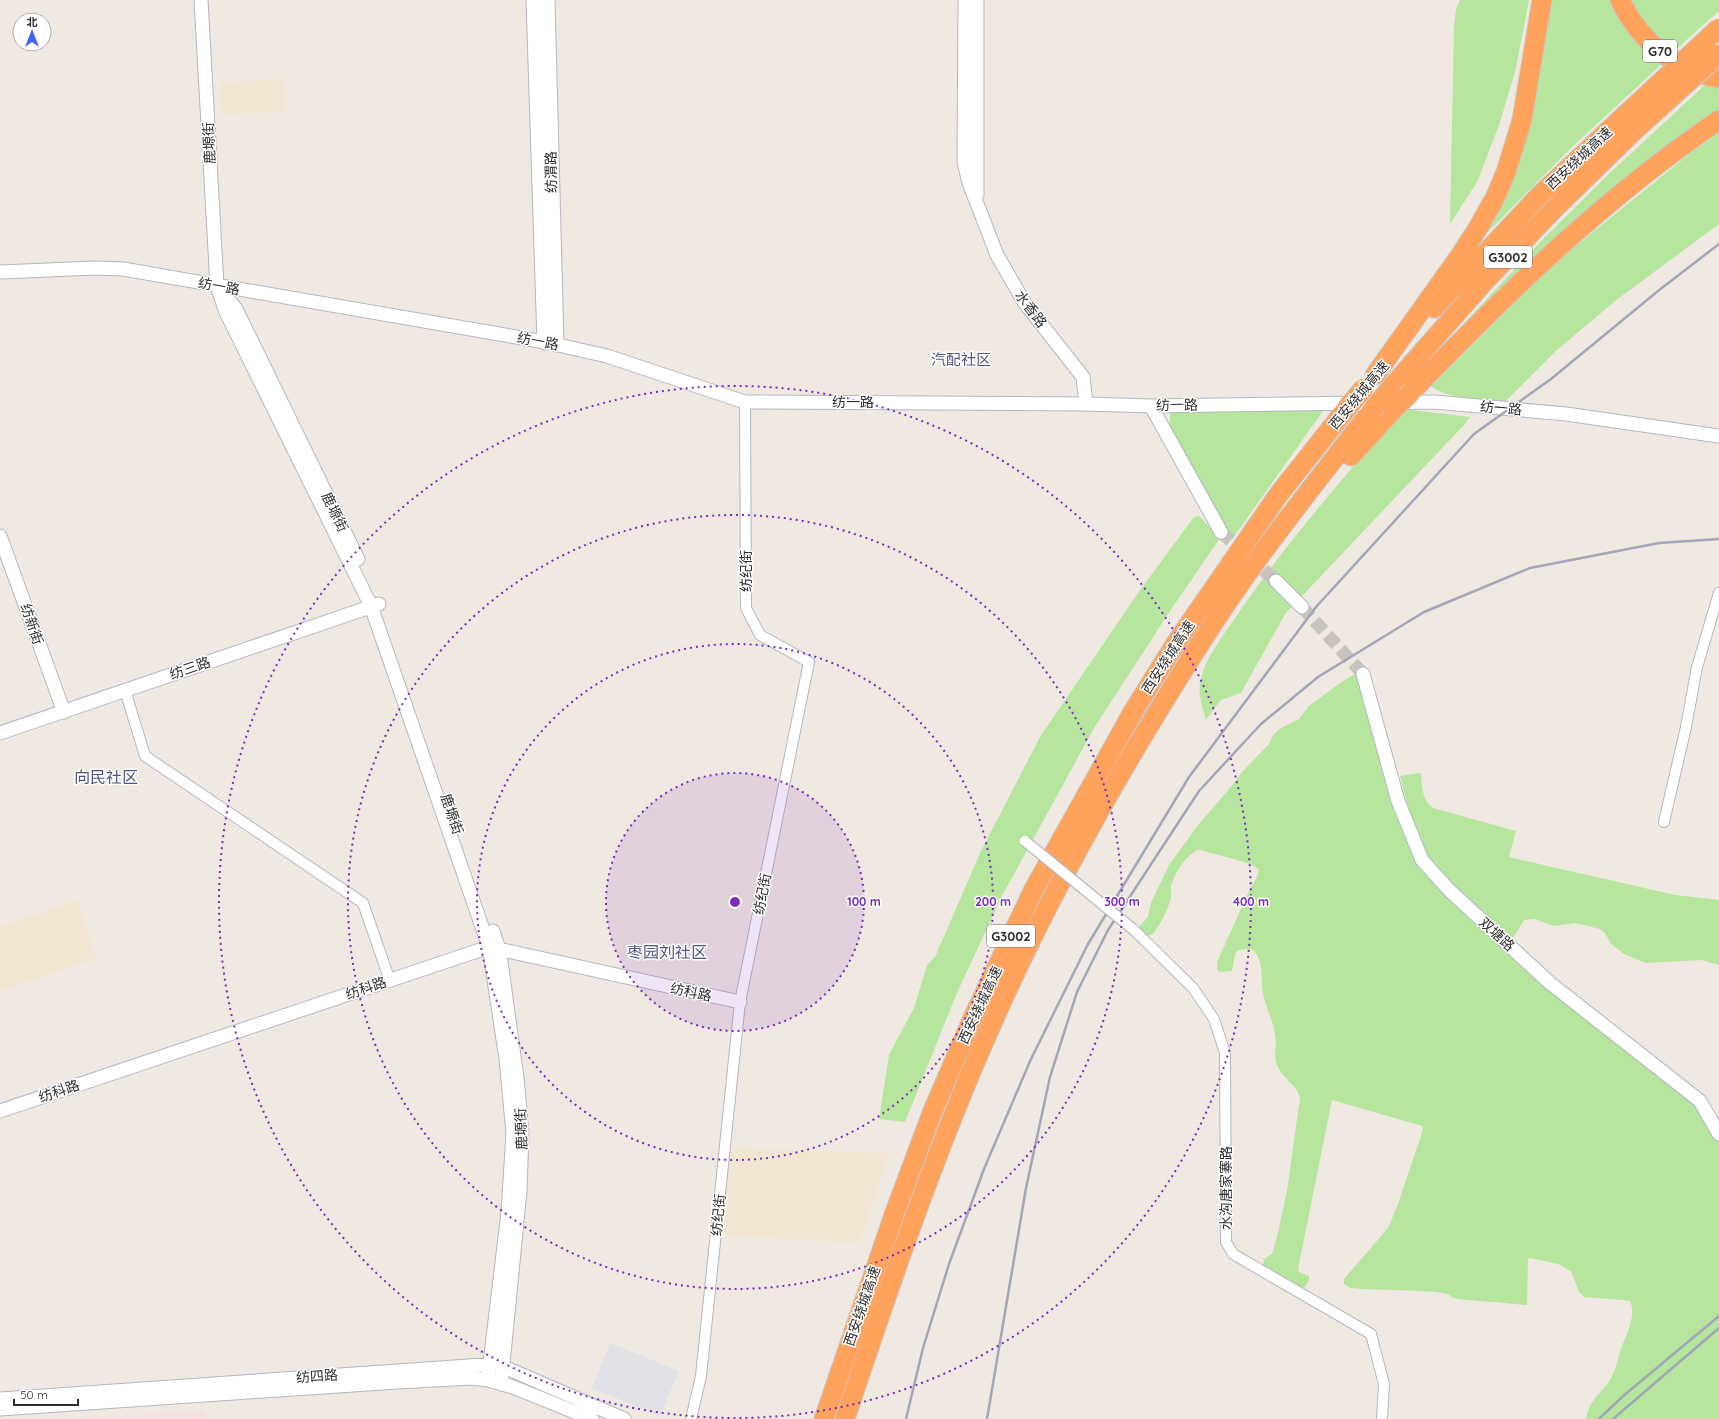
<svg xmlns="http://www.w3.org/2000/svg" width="1719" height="1419" font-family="Quicksand,'Noto Sans SC',sans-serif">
  <rect width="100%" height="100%" fill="#efe9e1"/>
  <!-- industrial -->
  <path fill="#e3e1e8" d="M610 1343 679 1371 660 1416 592 1388Z"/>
  <!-- education -->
  <path fill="#f0e6d1" d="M284 79 285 112 222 114 220 83Z
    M77 900 96 958 0 991V927Z
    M731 1149 889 1153 860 1243 720 1235Z"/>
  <!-- medical -->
  <path fill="#f5dfe0" d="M206 1411V1419H78Z"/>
  <!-- green -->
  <path fill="#b6e59e" d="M1460 0H1529L1515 72 1499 125 1477 182 1450 224 1454 27 1456 9Z
    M1548 0H1614L1665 61 1571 148 1482 238Z
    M1625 0H1719V11L1673 52H1669Z
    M1706 84 1719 86V114L1443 346 1541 241 1611 172Z
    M1719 133V224L1615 301 1557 350 1506 401C1483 399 1449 400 1431 386L1551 266 1693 151Z
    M1325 408 1233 538 1225 532 1169 427 1171 410Z
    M1402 409 1470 417 1464 425 1285 614 1241 693 1221 700 1206 720C1202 706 1197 693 1201 678 1206 657 1221 639 1233 621 1283 546 1344 478 1402 409Z
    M1199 516 1220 538 1170 611 1094 728 1002 896 956 995 905 1122 879 1119 889 1055 914 1008 927 965 935 957 981 851 1040 737 1138 593 1194 517Z
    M1359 671 1421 864 1683 1092 1719 1133V1419H1586C1591 1396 1601 1395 1611 1378 1616 1369 1618 1358 1621 1349 1626 1335 1637 1316 1630 1301L1624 1300 1584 1297 1579 1292 1571 1271 1558 1264 1530 1258 1528 1259 1527 1305 1458 1299C1452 1298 1449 1294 1444 1293 1413 1289 1382 1291 1351 1288L1344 1284V1279L1388 1228 1398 1204 1423 1130 1422 1126 1332 1100 1298 1269 1299 1272 1309 1276V1280L1304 1289 1263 1266 1264 1259 1272 1254 1277 1237 1287 1191 1300 1098C1297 1084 1280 1077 1276 1062 1274 1054 1277 1044 1275 1034 1273 1020 1265 1007 1263 993 1261 979 1264 959 1252 949L1238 950 1235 954 1232 971 1220 972 1217 970V962L1250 889 1257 877 1259 870C1253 862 1212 854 1201 850 1188 850 1174 875 1171 886 1170 890 1172 894 1171 898 1168 910 1160 924 1153 934L1146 936 1139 929 1140 926 1148 917 1151 903 1169 865 1199 824 1231 787 1241 773 1269 744 1272 737 1279 729 1299 719 1309 706 1336 686Z
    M1419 773 1421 774C1422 787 1422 800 1433 808L1516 831 1509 857 1675 895 1719 900V965L1702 960 1646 963 1624 954 1611 944 1605 933 1600 929 1575 923 1554 926 1535 919 1524 920 1513 938C1483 915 1438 880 1421 844 1412 823 1406 799 1400 776Z"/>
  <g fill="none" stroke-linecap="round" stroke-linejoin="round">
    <!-- tertiary-tunnel -->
    <path stroke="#c8c4bd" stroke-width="13" stroke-dasharray="13 6" stroke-linecap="butt" d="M1221 532 1276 581
      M1302 607 1363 674"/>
    <defs>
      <path id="minor" d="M125 690 145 756 363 903 390 981
        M1664 822 1686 727 1697 667 1719 593
        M1134 930 1193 988 1214 1019 1225 1053 1226 1242 1233 1254 1371 1334 1384 1384 1382 1419
        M691 1419 701 1376 740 1002 809 662 760 635 746 608 745 402"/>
      <path id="tertiary" d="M201 0 217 286 226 312 371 606 489 947 506 1059 513 1133 508 1212 488 1380
        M965 0 964 162 969 183 997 255 1024 302 1083 377 1086 404
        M977 0V195
        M0 272 95 268 123 269 545 342 607 356 745 402 1086 404 1151 406 1435 402 1566 414 1719 436
        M224 294 236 309 358 559
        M1151 406 1221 532
        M0 536 64 712
        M1276 581 1302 607
        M1363 674 1398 801 1422 860 1449 890 1550 983 1700 1101 1719 1134
        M0 733 379 604
        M493 931 499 949 502 969 517 1078 522 1133 520 1191 501 1384
        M0 1111 489 947 740 1002
        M0 1399 497 1364 624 1419
        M0 1409 397 1382 472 1378 488 1380 513 1387 592 1419"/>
      <path id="secondary" d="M534 0 545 342
        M547 0 556 344"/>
      <path id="motorway" d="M1620 0C1639 40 1675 71 1719 78
        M1434 308 1539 196 1623 117
        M1375 375 1462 253 1478 228 1495 198 1506 172 1522 120 1542 0
        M1389 390 1484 282 1554 209 1635 130
        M1411 392C1507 293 1605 197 1719 120
        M1351 456 1393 410
        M824 1419 895 1212 932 1113 972 1020 1034 889 1134 710 1174 646 1279 494 1347 408
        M845 1419C888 1290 932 1160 987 1035 1032 931 1086 831 1144 734 1180 675 1216 616 1257 560 1294 509 1334 459 1373 409"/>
    </defs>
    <!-- minor casing -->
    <use href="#minor" stroke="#b4b7c1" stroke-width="12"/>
    <!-- tertiary casing -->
    <use href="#tertiary" stroke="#b4b7c1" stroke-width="15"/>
    <!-- secondary casing -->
    <use href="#secondary" stroke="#b4b7c1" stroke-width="17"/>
    <!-- motorway casing -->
    <use href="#motorway" stroke="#c9c9c9" stroke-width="21"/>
    <!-- minor -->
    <use href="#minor" stroke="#fff" stroke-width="10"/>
    <!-- tertiary -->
    <use href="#tertiary" stroke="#fff" stroke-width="13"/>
    <!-- secondary -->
    <use href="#secondary" stroke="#fff" stroke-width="15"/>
    <!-- motorway -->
    <use href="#motorway" stroke="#ffa35c" stroke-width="19"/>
    <!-- rail -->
    <path stroke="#a3a6b8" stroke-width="2.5" d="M906 1419 923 1348 949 1264 984 1169 1031 1059 1088 944 1189 777 1316 607 1474 434 1551 379 1658 291 1719 244
      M987 1419 1026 1188 1050 1077 1077 992 1108 930 1199 791 1261 724 1318 677 1424 612 1530 568 1659 543 1719 539
      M1599 1419 1622 1397 1719 1316
      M1613 1419 1719 1328"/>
    <defs>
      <path id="minor-bridge" d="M1025 841 1134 930"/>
      <path id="motorway-bridge" d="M1623 117 1719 28
        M1635 130 1719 54
        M1347 408 1364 388
        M1373 409 1389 390
        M1393 410 1411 392"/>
    </defs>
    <!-- minor-bridge casing -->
    <use href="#minor-bridge" stroke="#b4b7c1" stroke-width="12" stroke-linecap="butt"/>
    <!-- motorway-bridge casing -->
    <use href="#motorway-bridge" stroke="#c9c9c9" stroke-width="21" stroke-linecap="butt"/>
    <!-- minor-bridge -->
    <use href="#minor-bridge" stroke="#fff" stroke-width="10"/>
    <!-- motorway-bridge -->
    <use href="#motorway-bridge" stroke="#ffa35c" stroke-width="19"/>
  </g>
  <!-- distance rings -->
  <circle cx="735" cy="902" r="129" fill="#7b2cbf" fill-opacity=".12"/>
  <g fill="none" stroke="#7b2cbf" stroke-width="2" stroke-dasharray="2 4">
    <circle cx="735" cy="902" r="129"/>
    <circle cx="735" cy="902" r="258"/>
    <circle cx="735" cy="902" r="387"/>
    <circle cx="735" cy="902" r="516"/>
  </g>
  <g text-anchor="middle" stroke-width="3" stroke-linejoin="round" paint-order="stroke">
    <!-- shield labels -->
    <g fill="#fff" stroke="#6d6d6d" stroke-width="1">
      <rect x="1643" y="40" width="34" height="22" rx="3"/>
      <rect x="1484" y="246" width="48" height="22" rx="3"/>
      <rect x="987" y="925" width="48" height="22" rx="3"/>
    </g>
    <g font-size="13" font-weight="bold" fill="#2e2e2e">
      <text x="1660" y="56">G70</text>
      <text x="1508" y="262">G3002</text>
      <text x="1011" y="941">G3002</text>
    </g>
    <!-- street labels -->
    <g font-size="14" fill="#2e2e2e" stroke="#fff">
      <text transform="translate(209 143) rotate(-93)" y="5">鹿塬街</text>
      <text transform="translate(1579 158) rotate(-43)" y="5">西安绕城高速</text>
      <text transform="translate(551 172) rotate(-91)" y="5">纺渭路</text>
      <text transform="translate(219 286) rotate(10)" y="5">纺一路</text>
      <text transform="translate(1031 309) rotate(53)" y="5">水香路</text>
      <text transform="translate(538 341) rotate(11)" y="5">纺一路</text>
      <text transform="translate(1359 395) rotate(-50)" y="5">西安绕城高速</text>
      <text x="853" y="407">纺一路</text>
      <text transform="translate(1177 405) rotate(-1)" y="5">纺一路</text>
      <text transform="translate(1501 408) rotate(5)" y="5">纺一路</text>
      <text transform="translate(335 512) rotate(64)" y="5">鹿塬街</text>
      <text transform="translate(746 571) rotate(-90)" y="5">纺纪街</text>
      <text transform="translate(32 624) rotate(71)" y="5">纺新街</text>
      <text transform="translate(1168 657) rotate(-57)" y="5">西安绕城高速</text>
      <text transform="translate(190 668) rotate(-19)" y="5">纺三路</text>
      <text transform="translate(452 814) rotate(71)" y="5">鹿塬街</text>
      <text transform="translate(762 894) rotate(-79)" y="5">纺纪街</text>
      <text transform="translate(1497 934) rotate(42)" y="5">双塘路</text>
      <text transform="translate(366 988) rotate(-19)" y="5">纺科路</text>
      <text transform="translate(691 992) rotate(12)" y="5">纺科路</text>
      <text transform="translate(980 1005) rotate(-65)" y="5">西安绕城高速</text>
      <text transform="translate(59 1091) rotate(-19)" y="5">纺科路</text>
      <text transform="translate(521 1129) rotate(-92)" y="5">鹿塬街</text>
      <text transform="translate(1226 1188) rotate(-90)" y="5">水沟唐家寨路</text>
      <text transform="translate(718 1215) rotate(-84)" y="5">纺纪街</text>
      <text transform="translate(862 1306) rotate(-71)" y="5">西安绕城高速</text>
      <text transform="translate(317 1376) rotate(-4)" y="5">纺四路</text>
    </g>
    <!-- neighbourhood labels -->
    <g font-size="15" fill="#4d5680" stroke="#fff">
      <text x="961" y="365">汽配社区</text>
    </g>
    <!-- quarter labels -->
    <g font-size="16" fill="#4d5680" stroke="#fff">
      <text x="106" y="783">向民社区</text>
      <text x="667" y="958">枣园刘社区</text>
    </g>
  </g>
  <circle cx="735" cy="902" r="6" fill="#7b2cbf" stroke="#fff" stroke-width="2"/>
  <g font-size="12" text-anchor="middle" font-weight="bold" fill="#7b2cbf" stroke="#fff" stroke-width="3" stroke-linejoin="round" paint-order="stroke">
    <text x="864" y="906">100 m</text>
    <text x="993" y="906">200 m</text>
    <text x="1122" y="906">300 m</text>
    <text x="1251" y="906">400 m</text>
  </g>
  <!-- north arrow -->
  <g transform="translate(32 32)"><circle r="19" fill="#ffffff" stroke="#ababab"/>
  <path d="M0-3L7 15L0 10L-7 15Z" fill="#4264fb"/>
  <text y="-6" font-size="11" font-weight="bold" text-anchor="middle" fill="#2e2e2e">北</text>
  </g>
  <!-- scale -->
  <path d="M14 1399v6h64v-6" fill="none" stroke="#2e2e2e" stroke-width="2"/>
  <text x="20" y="1399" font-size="12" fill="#2e2e2e" stroke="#ffffff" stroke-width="3" paint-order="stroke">50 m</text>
</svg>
